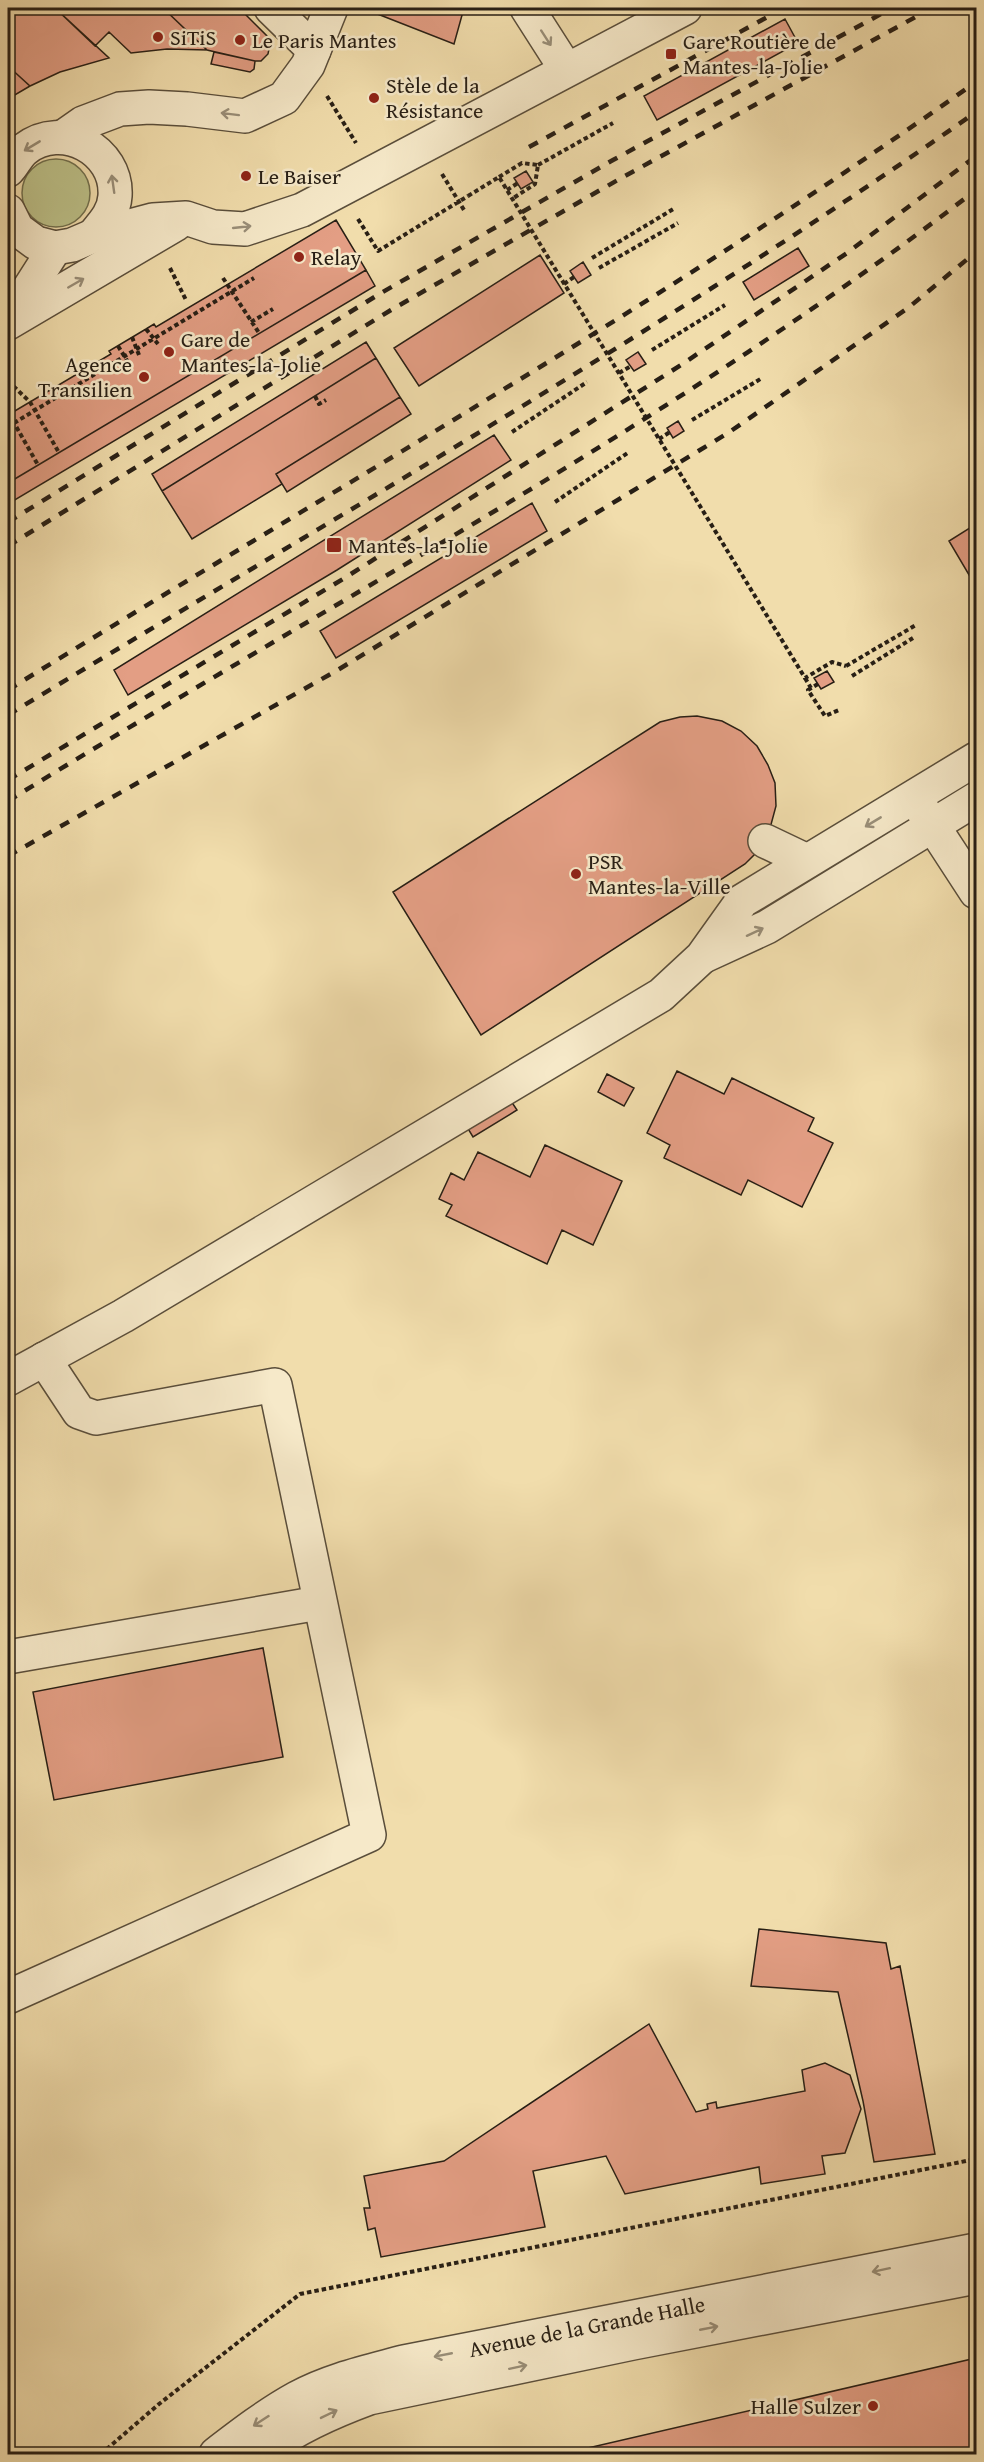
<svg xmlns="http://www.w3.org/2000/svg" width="984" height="2462" font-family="'Gentium Book Plus',serif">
  <rect width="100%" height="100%" fill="#f1ddac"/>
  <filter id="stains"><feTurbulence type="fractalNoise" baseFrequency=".00333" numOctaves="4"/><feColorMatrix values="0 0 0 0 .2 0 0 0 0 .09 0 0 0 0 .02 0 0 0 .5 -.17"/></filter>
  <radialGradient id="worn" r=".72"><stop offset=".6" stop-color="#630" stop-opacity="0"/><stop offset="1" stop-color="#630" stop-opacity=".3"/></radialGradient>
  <!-- grass -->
  <path fill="#bcc088" stroke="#72704e" stroke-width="1.5" d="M22 193a34 34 0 1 1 68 0a34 34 0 1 1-68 0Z"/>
  <!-- building -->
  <path fill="#e39e84" stroke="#281f15" stroke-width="1.5" d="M11 8H55L109 58 60 72 30 86 8 66V11Z
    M55 8H163L207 50 167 49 131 53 109 32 95 46Z
    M163 8H239L268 37 270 44 268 54 261 61H255L207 50Z
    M377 8H464L454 44 375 13Z
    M785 19 798 43 657 120 644 96Z
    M214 52 255 61 254 69 250 72 211 64Z
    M8 66 30 86 8 99Z
    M526 171 533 182 521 189 514 178Z
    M336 220 366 270 8 483V415L111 354 109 351 146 329 154 324 156 327Z
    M798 248 809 266 754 300 743 282Z
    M540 255 564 293 419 386 394 348Z
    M583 262 591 275 578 283 570 271Z
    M366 270 375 286 8 504V483Z
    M366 342 376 358 162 491 152 474Z
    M638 352 646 364 634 371 626 360Z
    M376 358 400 397 276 474 282 484 192 539 162 491Z
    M400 397 411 414 287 492 276 474Z
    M678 421 684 431 673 438 667 428Z
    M494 435 511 460 337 570 128 695 114 670Z
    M532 503 547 531 336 658 320 631Z
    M976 524V585H975L949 541Z
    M827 671 834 682 821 689 814 678Z
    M697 716 722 721 741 731 757 746 768 765 775 783 776 806 769 832 758 851 745 864 481 1035 393 892 660 722 680 717Z
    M677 1071 724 1094 732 1078 814 1118 808 1131 833 1143 802 1207 748 1180 741 1195 664 1158 670 1145 647 1133Z
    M607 1074 634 1088 624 1106 598 1092Z
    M511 1101 517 1110 473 1137 467 1127Z
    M545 1145 622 1181 593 1245 562 1230 547 1264 446 1216 452 1205 439 1199 451 1173 464 1180 478 1152 530 1177Z
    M263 1648 283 1757 54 1800 33 1692Z
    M759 1929 886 1943 891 1969 900 1966 935 2154 874 2162 863 2101 838 1992 751 1986Z
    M649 2024 696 2112 708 2109 707 2104 716 2102 717 2108 805 2091 802 2070 825 2063 850 2075 861 2109 845 2153 822 2156 825 2174 761 2184 759 2167 625 2194 606 2156 533 2171 545 2227 381 2257 375 2228 368 2230 364 2208H370L364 2176 444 2161Z
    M976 2358V2454H562Z"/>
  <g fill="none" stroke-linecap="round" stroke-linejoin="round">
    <defs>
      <g id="minor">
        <path d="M271 8 314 50"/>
        <path d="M527 8 566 69"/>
        <path d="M63 137 83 123 120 109 149 107 187 109 245 116 284 98 308 65 331 8"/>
        <path d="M8 170C14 164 18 154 25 149 62 120 118 150 115 196 114 213 103 224 93 236"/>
        <path d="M8 211 17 229 36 243 55 248 72 245 93 236 153 220 186 218 213 227 245 229 302 210 685 8"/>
        <path d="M11 317 55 248"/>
        <path d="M8 323 176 224"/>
        <path d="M920 806 976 892"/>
        <path d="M765 841 807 861"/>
        <path d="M704 956 767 927 976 799"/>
        <path d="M8 1379 123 1316 661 995 702 957 742 901 976 759"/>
        <path d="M8 1657 319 1603"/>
        <path d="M8 1997 369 1835 275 1385 96 1418 79 1412 44 1359"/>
        <path id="s1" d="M216 2454C242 2434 268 2414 297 2398 330 2380 367 2372 404 2362L976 2250"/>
        <path d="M261 2454C292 2429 331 2412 369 2398L633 2343 976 2277"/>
      </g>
    </defs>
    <!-- minor casing -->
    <use href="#minor" stroke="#5a4e3b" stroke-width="36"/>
    <!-- path -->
    <path stroke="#281f15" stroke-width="4" stroke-dasharray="4.5 3" stroke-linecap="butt" d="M327 96 356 143
      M538 165 613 123
      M442 174 464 210
      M499 177 522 163 538 165 535 184 512 199
      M507 190 518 183
      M358 219 378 251 468 196
      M592 258 675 208
      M170 268 186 300
      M599 268 678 223
      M223 278 259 333
      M564 284 574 277
      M251 322 273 309
      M146 329 158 344
      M132 337 139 355
      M118 346 128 362
      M652 350 725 305
      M619 373 631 366
      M8 381 30 402 58 451
      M315 396 319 404 326 400
      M9 414 38 465
      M692 420 762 378
      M14 423 254 278
      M512 432 587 382
      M659 439 670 432
      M555 502 629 452
      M846 666 916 625
      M852 676 913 638
      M805 678 811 688 813 686
      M818 684 808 690 825 716 839 710
      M101 2454 159 2404 300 2294 976 2159"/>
    <!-- minor -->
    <use href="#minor" stroke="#f6e9c9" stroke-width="33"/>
    <!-- rail -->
    <path stroke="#281f15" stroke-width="4.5" stroke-dasharray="10 10" stroke-linecap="butt" d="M529 147 784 8
      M8 522 381 293 613 160 892 8
      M8 546 391 310 623 177 932 8
      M8 690C332 490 665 302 976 82
      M8 715C333 518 665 330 976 112
      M8 780 343 579 681 365 847 253 976 156
      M8 801C332 601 673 423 976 190
      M8 856 336 671 728 433 908 308 976 252"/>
    <!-- path-bridge -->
    <path stroke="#281f15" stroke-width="4" stroke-dasharray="4.5 3" stroke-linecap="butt" d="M468 196 499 177 805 678 832 662 846 666"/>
  </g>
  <!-- one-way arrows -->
  <defs><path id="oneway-shaft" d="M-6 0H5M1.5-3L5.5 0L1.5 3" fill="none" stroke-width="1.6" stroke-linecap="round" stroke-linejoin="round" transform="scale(1.5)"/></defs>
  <g stroke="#998e78">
    <use href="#oneway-shaft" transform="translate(546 38) rotate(57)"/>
    <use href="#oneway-shaft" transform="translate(230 114) rotate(-173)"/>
    <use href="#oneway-shaft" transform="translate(32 146) rotate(149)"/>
    <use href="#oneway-shaft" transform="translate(113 184) rotate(-98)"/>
    <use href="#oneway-shaft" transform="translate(242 227) rotate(-6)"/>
    <use href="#oneway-shaft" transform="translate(76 283) rotate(-30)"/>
    <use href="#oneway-shaft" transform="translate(873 822) rotate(149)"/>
    <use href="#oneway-shaft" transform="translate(755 932) rotate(-25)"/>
    <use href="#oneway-shaft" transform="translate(881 2270) rotate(168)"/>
    <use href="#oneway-shaft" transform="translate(709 2328) rotate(-11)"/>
    <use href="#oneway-shaft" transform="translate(443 2355) rotate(169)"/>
    <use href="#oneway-shaft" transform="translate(518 2367) rotate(-12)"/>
    <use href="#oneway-shaft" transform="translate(329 2414) rotate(-26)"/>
    <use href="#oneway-shaft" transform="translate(261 2421) rotate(147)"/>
  </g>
  <!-- markers -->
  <g fill="#8f2418" stroke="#f6e9c9" stroke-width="2">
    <circle cx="158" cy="37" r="6"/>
    <circle cx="240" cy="40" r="6"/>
    <rect x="665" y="48" width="12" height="12" rx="3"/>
    <circle cx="374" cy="98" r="6"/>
    <circle cx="246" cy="176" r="6"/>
    <circle cx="299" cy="257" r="6"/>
    <circle cx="169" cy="352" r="6"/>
    <circle cx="144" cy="377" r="6"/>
    <rect x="326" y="537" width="16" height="16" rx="3"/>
    <circle cx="576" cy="874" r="6"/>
    <circle cx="873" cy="2406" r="6"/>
  </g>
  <g text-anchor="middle" stroke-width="5" stroke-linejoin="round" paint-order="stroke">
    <!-- poi labels -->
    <g font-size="22" fill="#281f15" stroke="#f6e9c9" text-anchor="start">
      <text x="170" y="45">SiTiS</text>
      <text x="252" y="48">Le Paris Mantes</text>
      <text x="683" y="49">Gare Routière de<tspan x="683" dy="25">Mantes-la-Jolie</tspan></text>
      <text x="386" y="93">Stèle de la<tspan x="386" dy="25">Résistance</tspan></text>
      <text x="258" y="184">Le Baiser</text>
      <text x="311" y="265">Relay</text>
      <text x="181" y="347">Gare de<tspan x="181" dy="25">Mantes-la-Jolie</tspan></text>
      <text x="132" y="372" text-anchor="end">Agence<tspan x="132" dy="25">Transilien</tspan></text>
      <text x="348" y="553">Mantes-la-Jolie</text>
      <text x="588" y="869">PSR<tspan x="588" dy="25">Mantes-la-Ville</tspan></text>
      <text x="861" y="2414" text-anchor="end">Halle Sulzer</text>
    </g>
    <!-- street labels -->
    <g font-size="22" fill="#281f15" stroke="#f6e9c9">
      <text dy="8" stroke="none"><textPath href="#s1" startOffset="398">Avenue de la Grande Halle</textPath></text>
    </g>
  </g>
  <!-- margin -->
  <rect width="984" height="2462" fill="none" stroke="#f1ddac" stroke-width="30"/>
  <rect x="9" y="9" width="966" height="2444" fill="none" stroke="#281f15" stroke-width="3"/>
  <rect x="15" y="15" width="954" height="2432" fill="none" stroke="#281f15" stroke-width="1.5"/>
  <rect width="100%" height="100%" filter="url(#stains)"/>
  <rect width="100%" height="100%" fill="url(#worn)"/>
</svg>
